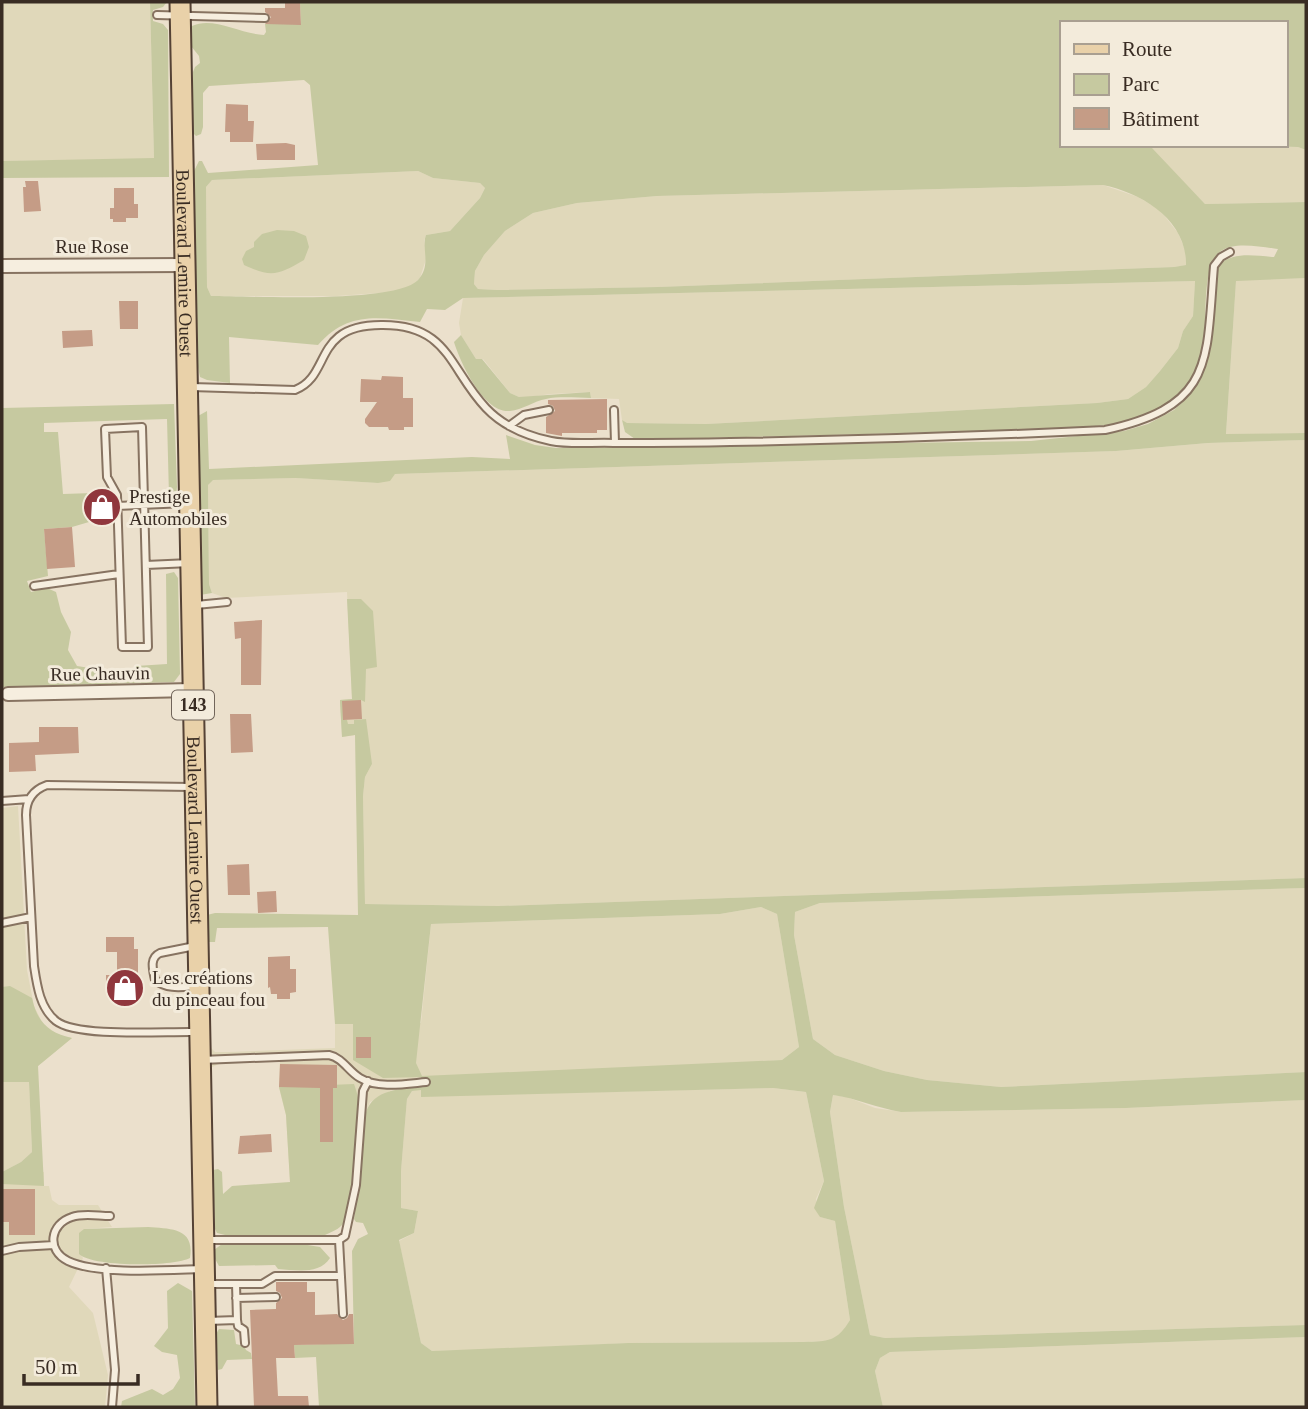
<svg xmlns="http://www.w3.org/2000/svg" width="1308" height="1409" font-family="'Times New Roman',serif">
  <rect width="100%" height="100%" fill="#ebe0cc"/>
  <!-- farmland -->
  <path fill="#e0d8ba" d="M2 2H150L154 159 2 161Z
    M1162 145 1298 147 1306 150V202L1205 204 1151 148Z
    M418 171 433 178 480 183 485 188 480 198 450 231 426 235 424 241 427 256 420 278 410 287 393 292 337 296H211L207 287 206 187 212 180Z
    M1103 185 1138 197 1160 210 1178 233 1186 252 1187 265 1174 267 658 287 497 290 478 289 474 284 475 271 484 255 505 231 533 213 577 203 657 196Z
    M1306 278V433L1226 435 1236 280Z
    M1195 281 1193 316 1183 331 1178 348 1160 371 1146 387 1128 399 1097 403 706 424 626 423 622 420 619 399 591 398 590 392 550 394 530 397H519L510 393 483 359H476L461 335 459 323 463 298Z
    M1306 440V878L498 906 365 904 363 796 365 777 372 764 355 735 342 737 340 700 352 699 347 592 226 598 212 593 209 584 208 485 212 480 297 478 378 483 395 474 1116 451 1208 443Z
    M18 806 27 970 34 1006 43 1024 55 1034 72 1038 38 1066 2 1010V808Z
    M1306 888V1072L1001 1087 927 1080 884 1071 835 1055 813 1039 794 935 795 912 820 903Z
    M761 907 777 914 799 1047 782 1060 394 1089 370 1102 366 1112 358 1196 335 1197 290 1182 286 1115 279 1087 280 1061 219 1064 210 1068 211 1048 215 1052H229L335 1048V1024L421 1023 431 924 720 914Z
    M2 1082H29L32 1152 21 1162 2 1172Z
    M773 1088 806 1092 824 1181 816 1199 820 1217 835 1221 850 1320 842 1334 828 1341 804 1342 628 1343 479 1350 432 1351 421 1343 399 1241 414 1233 418 1211 401 1208V1171L407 1099 412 1091 421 1089V1096Z
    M833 1095 847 1097 875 1108 902 1112 1126 1108 1306 1100V1325L885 1338 870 1335 844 1207 830 1112Z
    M44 1172V1186H49L52 1200 59 1205H98L112 1227 84 1229 79 1253 83 1258 69 1287 93 1313 108 1375 105 1407H2V1173Z
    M1306 1337V1407H883L875 1371 880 1358 890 1352Z"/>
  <!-- green -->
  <path fill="#c6c9a0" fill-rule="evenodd" d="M150 2H167L163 7 153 10V21L163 24 168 30 169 177 2 178V161L154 158Z
    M300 2H1306V150L1298 147 1219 145H1285V23H1061V145H1162L1152 148 1205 204 1306 202V278L1236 281 1226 434 1306 433V440L1208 443 1116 451 395 474 390 481 378 483 296 478 213 480 208 485 209 584 212 593 200 595 198 416 207 411 209 469 472 457 510 459 506 435 535 445 556 448 1031 441 1124 431 1148 424 1174 410 1190 395 1202 375 1210 351 1218 265C1235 251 1254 256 1274 257L1278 249C1263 247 1234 241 1221 251 1199 267 1209 328 1202 353 1197 370 1187 387 1175 399 1145 427 1096 425 1058 429L670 439H635L625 432 622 420 627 423 706 424 1097 403 1128 399 1146 387 1160 371 1178 348 1183 331 1193 316 1195 281 463 298 445 310 427 309 420 322C379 318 349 310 318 345L229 337 230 383 207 380 200 377 197 362 193 173 199 161H202L208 173 318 165 310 85 304 80 209 86 203 93V127L201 134 196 136 192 132 193 72 195 67 200 63 199 56 191 46 192 26C213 16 240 34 264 35L266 32 265 24H301ZM418 171 433 178 480 183 485 188 480 198 450 231 426 235C421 248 432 265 418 280 395 304 248 296 211 296L207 287 206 187 212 180ZM1103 185C1142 193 1187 220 1186 265L1174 267 658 287 497 290 478 289 474 284 475 271 484 255 505 231 533 213 577 203 657 196Z
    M277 230 294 231 306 236 309 247 304 260C278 275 272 278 244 265L242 259 246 251 254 247V242L262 234Z
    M461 335 476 359H482L510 393 519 397 590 392 591 398C577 398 560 396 546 399 534 401 522 410 510 411 484 414 460 362 454 342Z
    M174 404 177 487 176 495 172 497 169 496 167 419 44 423V432H58L63 494 93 493V499L88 500 89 522 72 527 44 529 48 576 27 581 31 592 47 588 56 592 61 612 71 632 68 650 77 666 116 672H136V666L167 664 166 574 174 572 178 578 180 674 174 682 2 687V408Z
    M347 599H361L373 611 377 667 366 669 365 702 361 700 343 720H347L348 724H354V720L366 719 372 764 365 777 363 796 365 904 498 906 1306 878V888L820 903 795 912 794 935 813 1039 835 1055 884 1071 927 1080 1001 1087 1306 1072V1100L1126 1108 901 1112C877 1108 856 1098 833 1095L830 1112 844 1207 870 1335 885 1338 1306 1325V1337L890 1352 880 1358 875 1371 883 1407H319L316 1357 295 1358 294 1345 354 1343 352 1251 358 1239 368 1234 363 1223 356 1222 354 1219 366 1112C374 1089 400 1089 421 1087V1077L383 1078 353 1060V1024H335L328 927 217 928 215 942H207V915L215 913 358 915 355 735 342 737 340 702V700L352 699ZM761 907 777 914 799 1047 782 1060 422 1076 416 1063 431 924 720 914ZM773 1088 806 1092 824 1181 814 1208 820 1217 835 1221 850 1320C837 1342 828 1341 804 1342L628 1343 432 1351 421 1343 399 1240 414 1233 418 1211 401 1208V1171L407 1099 412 1091 421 1090V1097Z
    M10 986 32 998C37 1022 49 1033 72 1038L38 1066 44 1186 2 1184V1172L21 1162 32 1152 29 1082H2V987Z
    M354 1084C356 1090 359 1098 359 1105 360 1128 355 1199 346 1219 342 1228 334 1231 325 1235H225L217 1233 215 1229 213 1170 218 1169 222 1172 223 1194 232 1186 290 1182 286 1115 279 1087Z
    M148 1227C170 1229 195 1227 190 1258 173 1267 92 1267 79 1254V1233L84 1229Z
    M295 1243 320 1247 330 1258C319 1275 296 1270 278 1269L275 1265 219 1266 214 1257V1250L222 1244Z
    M178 1283 192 1291 195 1407H121L122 1401 152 1389 163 1395 173 1389 180 1378 177 1355 162 1352 154 1346 168 1328 167 1291Z
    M219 1329 234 1330 236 1344 244 1346 246 1350 251 1353 252 1359 227 1360 222 1369 218 1370 216 1334Z"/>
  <!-- building -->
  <path fill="#c59c86" d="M285 2H300L301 25 265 24 271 17 265 12V8H285Z
    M226 104 248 105V121H254L253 142H230V132H225Z
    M286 143 295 145V160H257L256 144Z
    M25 181H38L41 211 24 212 23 187H26Z
    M114 188H134V204H138V218H126V222H113V219H110V208H114Z
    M119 301H138V329H120Z
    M92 330 93 346 63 348 62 331Z
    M382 376 403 377V398H413V427H404V430H389L388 427H369L365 423V419L377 402H360L361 379 381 380Z
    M607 399V430H597V433H562V436L546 433V417L555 411 553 406 548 404V400Z
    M108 499 109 521 89 522 88 500Z
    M72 527 75 567 47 569 44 529Z
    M262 620 261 685H241V638L235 639 234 622Z
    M361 700 362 719 343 720 342 701Z
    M230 714H251L253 752 231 753Z
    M39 727H78L79 753 35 755 36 771 9 772V743L39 742Z
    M249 864 250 895H228L227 865Z
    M276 891 277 912 258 913 257 892Z
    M106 937H134V949H138V977H133V993H118V989H106V975H117V952H106Z
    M290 956V969H296V992L290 993V999H277V994H271L270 987 268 988V957Z
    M356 1037H371V1058H356Z
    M280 1064 337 1065V1088H333V1142H320V1088L279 1087Z
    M271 1134 272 1152 238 1154 240 1136Z
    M2 1189H35V1235H9V1222H2Z
    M276 1282H307V1292H315V1315L337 1314 343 1320 347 1318 349 1314H353L354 1344 294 1345 295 1358H276L278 1396H308L309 1407H254L250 1310 276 1309V1303L282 1298 280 1293 276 1291Z"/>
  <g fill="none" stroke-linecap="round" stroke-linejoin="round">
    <defs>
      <path id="service" d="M157 15 265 18
        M191 387 295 390C332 376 312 325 381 325 449 324 449 369 486 408 503 426 527 436 551 441 571 445 594 442 614 443 653 443 692 443 730 442 855 440 980 436 1105 430 1215 406 1206 361 1214 266L1221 257 1230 252
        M614 410 615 443
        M509 426 524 415 549 410
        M142 427 148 647H122L117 495 107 477 105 429Z
        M117 506 186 503
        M146 565 190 563
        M34 586 119 574
        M196 605 227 602
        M192 787 47 785C33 790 26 800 26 815L34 966C37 986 40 1008 56 1021 78 1038 166 1031 196 1032
        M2 801 29 799
        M2 923 31 917
        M195 946 160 953C149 958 153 970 155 980 168 990 182 987 198 986
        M201 1060 329 1055C343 1058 348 1071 360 1078 378 1089 405 1084 426 1082
        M110 1216C98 1216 83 1213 72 1217 50 1224 46 1250 68 1261 97 1275 168 1270 202 1269
        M205 1240H339L343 1314
        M339 1240 345 1236 356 1185 363 1091 368 1081
        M2 1251 19 1247 54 1245
        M106 1268 115 1370 112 1407
        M236 1284H262L275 1276H341
        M236 1298 276 1297
        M237 1320 238 1326 244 1330 245 1343
        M207 1321 237 1320 236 1284H208"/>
      <path id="minor" d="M2 266 183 265
        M8 694 192 690"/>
      <g id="primary">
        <path id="s1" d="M180 2 207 1407"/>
      </g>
    </defs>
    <!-- service casing -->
    <use href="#service" stroke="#877361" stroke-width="10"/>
    <!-- minor casing -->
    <use href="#minor" stroke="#877361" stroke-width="16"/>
    <!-- primary casing -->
    <use href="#primary" stroke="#554235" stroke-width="23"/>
    <!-- service -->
    <use href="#service" stroke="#f6eedf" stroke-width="6"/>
    <!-- minor -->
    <use href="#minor" stroke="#f6eedf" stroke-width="12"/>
    <!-- primary -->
    <use href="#primary" stroke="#e9d1a9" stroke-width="19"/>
  </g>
  <!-- icons -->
  <defs>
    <symbol id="shop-disc" viewBox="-11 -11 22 22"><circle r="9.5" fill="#90373d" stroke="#f3ebdb"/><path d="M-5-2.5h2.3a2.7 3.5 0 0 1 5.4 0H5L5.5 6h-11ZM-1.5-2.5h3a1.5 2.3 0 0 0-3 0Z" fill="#fff"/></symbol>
  </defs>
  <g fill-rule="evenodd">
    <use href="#shop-disc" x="80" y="485" width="44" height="44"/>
    <use href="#shop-disc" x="103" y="966" width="44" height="44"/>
  </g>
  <g text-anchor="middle" stroke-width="6" stroke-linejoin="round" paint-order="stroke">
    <!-- shield labels -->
    <rect fill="#f3ebdb" stroke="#71655a" stroke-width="2" x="172" y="690.5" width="42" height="29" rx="5"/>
    <g font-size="18" font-weight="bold" fill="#392c23">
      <text x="193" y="711">143</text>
    </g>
    <!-- street labels -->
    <g font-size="19" fill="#392c23" stroke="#f3ebdb">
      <text x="92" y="253">Rue Rose</text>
      <text dy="7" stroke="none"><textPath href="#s1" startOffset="261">Boulevard Lemire Ouest</textPath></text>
      <text transform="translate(100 673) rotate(-1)" y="7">Rue Chauvin</text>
      <text dy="7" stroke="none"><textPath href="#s1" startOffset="828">Boulevard Lemire Ouest</textPath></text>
    </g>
    <!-- poi labels -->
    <g font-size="19" fill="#392c23" stroke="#f3ebdb" text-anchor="start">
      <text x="129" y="503">Prestige<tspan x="129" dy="22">Automobiles</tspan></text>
      <text x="152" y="984">Les créations<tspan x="152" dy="22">du pinceau fou</tspan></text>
    </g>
  </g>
  <!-- border -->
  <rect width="1308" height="1409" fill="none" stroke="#392c23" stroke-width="7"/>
  <!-- legend -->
  <rect x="1060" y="21" width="228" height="126" fill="#f3ebdb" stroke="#a99f91" stroke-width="2"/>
  <rect x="1074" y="44" width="35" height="10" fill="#e9d1a9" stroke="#a99f91" stroke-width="2"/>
  <text x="1122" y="56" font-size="21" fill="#392c23">Route</text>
  <rect x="1074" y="74" width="35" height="21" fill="#c6c9a0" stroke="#a99f91" stroke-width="2"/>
  <text x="1122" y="91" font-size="21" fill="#392c23">Parc</text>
  <rect x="1074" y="108" width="35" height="21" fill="#c59c86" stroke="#a99f91" stroke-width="2"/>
  <text x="1122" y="126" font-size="21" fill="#392c23">Bâtiment</text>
  <!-- scale -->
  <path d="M24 1374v10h114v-10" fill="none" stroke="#392c23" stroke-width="3.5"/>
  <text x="35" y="1374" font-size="21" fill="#392c23" stroke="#f3ebdb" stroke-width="5" paint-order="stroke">50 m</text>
</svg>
